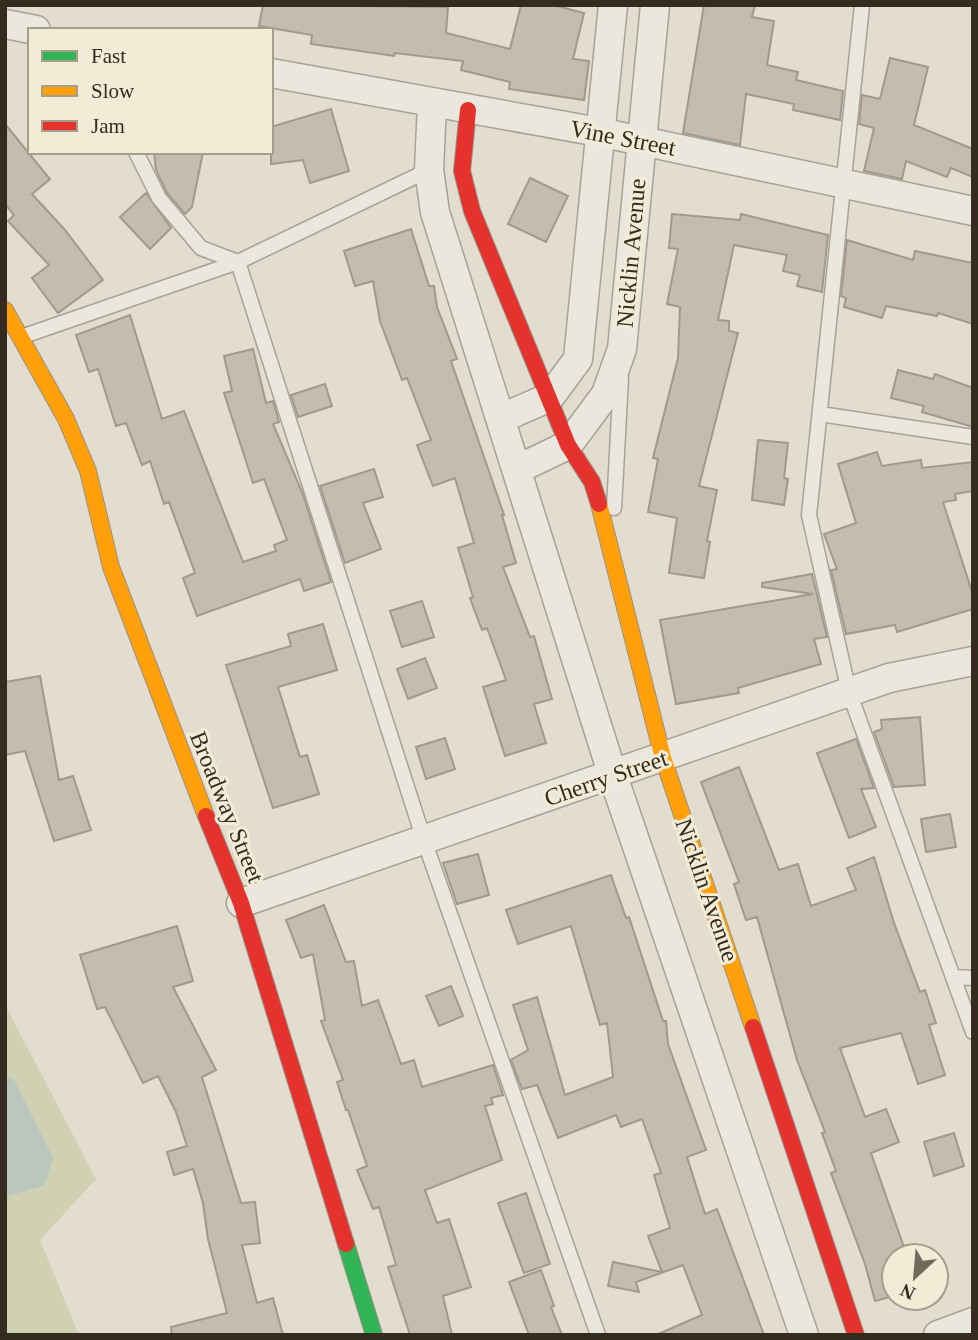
<svg xmlns="http://www.w3.org/2000/svg" width="978" height="1340" font-family="Georgia,serif">
  <rect width="100%" height="100%" fill="#e2ddce"/>
  <!-- green -->
  <path fill="#cfd1b2" d="M5 1005 96 1179 40 1240 79 1335H5V1197L44 1185 14 1080 5 1076Z"/>
  <!-- water -->
  <path fill="#b9c7bf" d="M5 1076 14 1080 53 1158 45 1185 5 1197Z"/>
  <!-- building -->
  <path fill="#c5bcaf" stroke="#a2998d" stroke-width="2" d="M263 5 448 7 446 33 510 49 521 5H553L584 13 573 59 589 61 584 100 509 89 510 82 461 70 463 61 395 53 394 56 311 44 312 35 259 26Z
    M704 5H755L752 17 774 21 767 65 798 72 796 80 843 91 840 120 793 110 794 104 746 94 740 145 683 133Z
    M890 58 928 67 914 125 973 149V177L951 168 947 177 906 161 902 179 864 171 874 128 859 124 862 95 880 99Z
    M331 109 349 171 310 183 303 160 271 164V127Z
    M5 124 50 179 32 194 65 230 103 280 58 313 32 278 49 265 8 221 14 215 5 204Z
    M154 152H203L192 207 185 214 167 193 156 170Z
    M530 178 568 196 546 242 508 224Z
    M146 193 171 228 150 249 120 217Z
    M672 214 740 220 741 214 828 235 822 292 797 286 800 275 783 271 787 255 734 245 718 320 729 321V331L738 333 699 486 717 490 707 541 710 542 704 578 669 573 677 518 648 512 658 459 653 458 678 358 680 307 667 304 678 249 669 248Z
    M411 229 429 286H434L437 307 457 359 451 361 504 515H502L516 563 503 567 530 637 534 636 552 699 534 704 546 743 505 756 483 687 506 680 487 628 482 630 470 598 473 597 458 548 474 543 455 478 433 486 417 445 431 440 407 378 402 380 380 321 373 281 355 286 344 251Z
    M847 240 913 260 915 251 973 263V324L938 313 937 316 886 306 882 318 844 307 846 298 841 296Z
    M130 315 162 419 184 411 243 562 276 551 274 545 287 540 264 479 253 483 224 393 232 391 224 356 253 349 266 403 273 401 279 422 273 424 302 492 331 582 304 591 300 579 197 616 183 578 195 573 169 502 164 504 150 461 142 465 126 423 116 426 98 369 89 372 76 335Z
    M898 370 933 379 935 374 973 388V427L922 412 924 406 891 398Z
    M325 384 332 406 298 417 291 395Z
    M758 440 788 443 784 478 788 479 784 505 752 500Z
    M877 452 882 466 921 460 922 468 973 462V491L955 494 956 500 943 502 973 595V609L897 632 895 625 846 634 831 570 837 569 824 534 856 523 838 464Z
    M374 469 383 497 363 503 381 549 345 563 320 486Z
    M812 574 827 637 814 639 821 664 738 688 739 693 676 704 660 620 813 594 762 587V583Z
    M422 601 434 637 402 647 390 611Z
    M323 624 337 670 278 687 300 757 307 755 319 794 273 808 226 665 291 646 288 634Z
    M425 658 437 688 408 699 397 669Z
    M40 676 59 780 73 776 91 830 54 841 25 751 5 755V682Z
    M920 717 925 785 894 787 874 732 882 729 881 720Z
    M445 738 455 769 426 779 416 747Z
    M856 739 874 788 861 789 876 827 849 838 817 753Z
    M739 767 779 870 798 864 811 906 856 890 847 868 874 857 894 923 920 992 925 990 936 1023 929 1025 945 1075 918 1084 901 1033 840 1048 865 1117 886 1109 899 1142 871 1153 907 1256H894V1296L875 1301 865 1264 831 1173 836 1171 822 1133 825 1132 797 1060 757 917 746 920 734 884 739 882 701 782Z
    M950 814 956 847 926 852 921 819Z
    M478 854 489 895 457 904 443 863Z
    M611 875 626 918 629 917 663 1021H666L668 1044 706 1150 687 1157 705 1214 717 1209 764 1335H656L702 1315 683 1265 636 1282 639 1292 608 1286 613 1262 662 1272 648 1236 670 1228 654 1175 661 1173 642 1119 621 1127 616 1115 558 1138 537 1085 522 1089 511 1060 528 1050 513 1005 537 997 565 1095 613 1077 607 1023 600 1025 571 926 518 944 506 910Z
    M324 905 346 962 354 961 362 1006 378 1000 401 1064 414 1060 422 1087 493 1065 503 1095 491 1098 493 1104 485 1106 502 1160 425 1190 437 1223 449 1219 471 1287 443 1296 452 1335H410L388 1267 396 1265 379 1207 373 1209 357 1170 367 1166 348 1110H346L337 1082 343 1080 321 1021 325 1020 313 954 301 958 286 920Z
    M177 926 193 981 173 987 216 1070 202 1077 241 1203 255 1202 260 1243 242 1245 257 1303 273 1298 283 1335H172L171 1327 227 1313 208 1239 203 1203 193 1169 174 1175 167 1152 187 1146 176 1112 158 1076 143 1083 105 1007 97 1009 80 955Z
    M451 986 463 1016 439 1026 426 996Z
    M954 1133 964 1166 934 1176 924 1142Z
    M526 1193 550 1264 524 1273 498 1203Z
    M541 1270 554 1306 551 1307 562 1335H529L509 1282Z"/>
  <g fill="none" stroke-linecap="round" stroke-linejoin="round">
    <defs>
      <path id="lane" d="M862 5 809 515 849 692 973 1032
        M136 152 159 198 201 248 238 262 424 840 598 1335
        M21 337 238 262 429 170
        M820 414 973 437
        M614 508 621 378
        M953 977 973 978"/>
      <path id="street" d="M5 24 36 30
        M271 73 599 132 973 211
        M432 103 429 170 435 212 613 776 804 1335
        M502 418 550 397 578 359 613 5
        M518 469 568 445 606 394 622 349 655 5
        M241 903 889 678 973 661
        M938 1335 973 1322"/>
      <path id="fast" d="M346 1244 374 1335"/>
      <path id="slow" d="M5 310 66 419 88 471 111 567 206 816
        M599 504 663 758 753 1027"/>
      <path id="jam" d="M468 110 462 171 472 211 568 445 592 482 599 504
        M206 816 241 903 346 1244
        M753 1027 856 1335"/>
    </defs>
    <!-- lane casing -->
    <use href="#lane" stroke="#a7a296" stroke-width="17"/>
    <!-- street casing -->
    <use href="#street" stroke="#a7a296" stroke-width="31"/>
    <!-- fast casing -->
    <use href="#fast" stroke="#979186" stroke-width="18"/>
    <!-- slow casing -->
    <use href="#slow" stroke="#979186" stroke-width="18"/>
    <!-- jam casing -->
    <use href="#jam" stroke="#979186" stroke-width="18"/>
    <!-- lane -->
    <use href="#lane" stroke="#eae7df" stroke-width="14"/>
    <!-- street -->
    <use href="#street" stroke="#eae7df" stroke-width="28"/>
    <!-- fast -->
    <use href="#fast" stroke="#30b455" stroke-width="16"/>
    <!-- slow -->
    <use href="#slow" stroke="#ff9f0a" stroke-width="16"/>
    <!-- jam -->
    <use href="#jam" stroke="#e5322d" stroke-width="16"/>
  </g>
  <g text-anchor="middle" stroke-width="6" stroke-linejoin="round" paint-order="stroke">
    <!-- street labels -->
    <g font-size="24" fill="#352b20" stroke="#f2ebd5">
      <text transform="translate(623 138) rotate(11)" y="8">Vine Street</text>
      <text transform="translate(631 253) rotate(-85)" y="8">Nicklin Avenue</text>
      <text transform="translate(606 778) rotate(-19)" y="8">Cherry Street</text>
      <text transform="translate(227 807) rotate(68)" y="8">Broadway Street</text>
      <text transform="translate(707 890) rotate(71)" y="8">Nicklin Avenue</text>
    </g>
  </g>
  <!-- border -->
  <rect width="978" height="1340" fill="none" stroke="#352b20" stroke-width="14"/>
  <!-- legend -->
  <rect x="28" y="28" width="245" height="126" fill="#f2ebd5" stroke="#a69e8d" stroke-width="2"/>
  <rect x="42" y="51" width="35" height="10" fill="#30b455" stroke="#a69e8d" stroke-width="2"/>
  <text x="91" y="63" font-size="21" fill="#352b20">Fast</text>
  <rect x="42" y="86" width="35" height="10" fill="#ff9f0a" stroke="#a69e8d" stroke-width="2"/>
  <text x="91" y="98" font-size="21" fill="#352b20">Slow</text>
  <rect x="42" y="121" width="35" height="10" fill="#e5322d" stroke="#a69e8d" stroke-width="2"/>
  <text x="91" y="133" font-size="21" fill="#352b20">Jam</text>
  <!-- north arrow -->
  <g transform="translate(915 1277) rotate(206)"><circle r="33" fill="#f2ebd5" stroke="#a69e8d" stroke-width="2"/>
  <path d="M0-5L12 26L0 18L-12 26Z" fill="#72695d"/>
  <text y="-10" font-size="19" font-weight="bold" text-anchor="middle" fill="#352b20">N</text>
  </g>
</svg>
